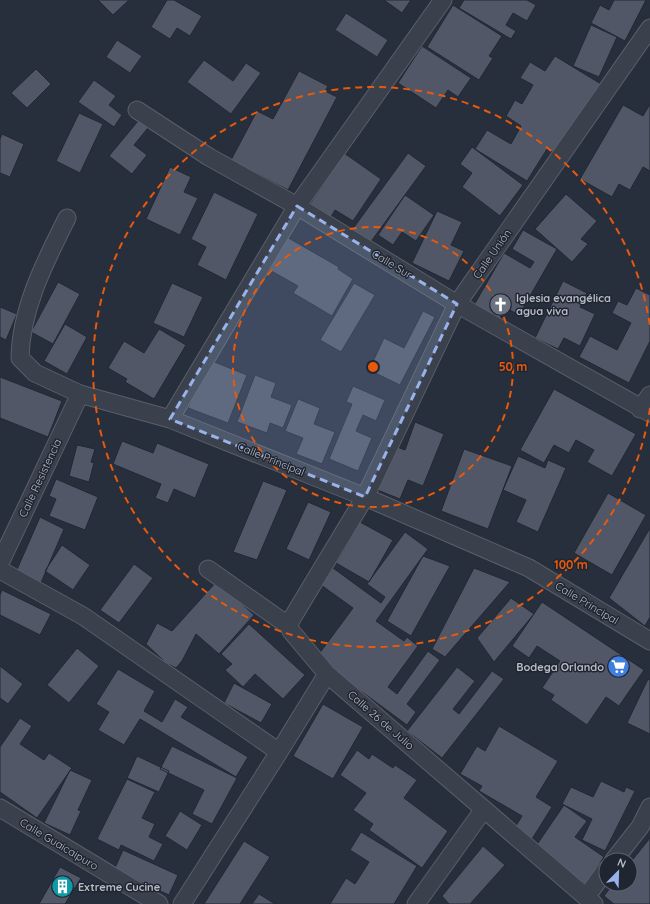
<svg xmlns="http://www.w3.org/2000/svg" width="650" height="904" font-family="Quicksand,sans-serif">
  <rect width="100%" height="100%" fill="#282f3c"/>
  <!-- building -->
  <path fill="#515766" stroke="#222833" d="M98 0H129L113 15Z
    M167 0H174L202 16 190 36 177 28 170 39 151 27Z
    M384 0H411L402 13Z
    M464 0H527L536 5 527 21 513 13 506 25 516 31 511 39 459 8Z
    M614 0H646L625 41 591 23 600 5 609 10Z
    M453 5 502 36 489 56 493 58 479 80 427 47Z
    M346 13 388 40 377 57 335 30Z
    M591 25 617 37 599 77 573 66Z
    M117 40 142 56 130 73 106 57Z
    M422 46 471 78 458 97 448 90 436 108 398 83Z
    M555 56 601 84 557 155 547 149 527 181 475 149 487 130 511 144 521 126 506 116 515 100 522 104 533 85 520 78 530 62 545 71Z
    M204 60 233 81 246 63 261 73 231 114 187 82Z
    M36 69 51 84 27 108 11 93Z
    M299 71 328 86 325 91 337 97 288 190 231 160 257 111 273 119Z
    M94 80 116 96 109 105 122 115 114 127 78 102Z
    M650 104V171L643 167 630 190 619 184 612 197 580 179 623 105 643 116Z
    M79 113 103 124 80 173 56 161Z
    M138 121 148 128 134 145 147 155 132 174 109 156Z
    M2 134 24 144 10 177 0 173V139Z
    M472 147 523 185 500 216 462 187 472 173 460 164Z
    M344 153 381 179 353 221 335 210 331 217 310 204Z
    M408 153 426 166 370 243 352 230Z
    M170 167 191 177 184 192 198 198 180 235 146 219Z
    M214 192 258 214 226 280 197 265 206 247 191 239Z
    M566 194 597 221 581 239 588 244 572 262 535 229Z
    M405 195 434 215 416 241 402 232 393 245 378 235Z
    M437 211 462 222 451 245 464 251 449 281 412 263Z
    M523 230 557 249 519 315 506 308 499 319 474 305 504 253 530 268 534 262 512 249Z
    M285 236 339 267 338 269 353 279 332 316 293 293 298 286 266 268Z
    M563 281 587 293 580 307 595 314 580 346 564 338 558 349 535 338Z
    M58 282 80 294 53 344 31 332Z
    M172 283 203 297 184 337 153 323Z
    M354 283 375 295 341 352 320 340Z
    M636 288 650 295V341L629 383 579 357 590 336 617 350 631 323 612 313 618 301 627 305Z
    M0 307 17 314 6 340 0 337Z
    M423 311 435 317 400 385 369 370 384 338 404 348Z
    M65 324 87 337 67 374 44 361Z
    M159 329 186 345 154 399 125 382 127 379 108 368 124 341 144 353Z
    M207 359 247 375 228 423 188 408Z
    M255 375 276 383 271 397 292 405 283 428 270 423 267 433 237 422Z
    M0 377 62 401 48 437 0 418Z
    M353 386 385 400 376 421 363 415 356 431 372 438 358 471 329 459 352 404 346 402Z
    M554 389 636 434 612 476 587 462 594 450 576 440 569 453 554 445 544 463 520 450Z
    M298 399 320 408 314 424 335 432 322 464 296 454 303 438 285 431Z
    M415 422 444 434 423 486 408 480 400 499 375 489 392 445 405 450Z
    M122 441 153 453 157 443 209 464 195 498 174 489 168 503 155 498 161 484 113 464Z
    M77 445 95 449 91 462 94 463 89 482 69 476Z
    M464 449 512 466 488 529 441 511Z
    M518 456 545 468 548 460 566 468 538 532 516 522 526 500 503 490Z
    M56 479 98 497 85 530 49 516 56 499 49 496Z
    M263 481 287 490 257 560 233 552Z
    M608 493 646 515 612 575 574 553Z
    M308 502 331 512 309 560 286 549Z
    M40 517 64 529 40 585 15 574Z
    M360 522 393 540 369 582 336 563Z
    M650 528V617L645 626 609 598Z
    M405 532 428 549 376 621 404 641 407 637 418 646 388 687 397 694 428 651 440 660 407 704 416 712 407 725 316 658 353 608 321 585 333 568 381 603 385 597 367 584Z
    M62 545 90 565 73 590 45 571Z
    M423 556 450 566 411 636 387 621Z
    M134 564 153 578 119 623 100 610Z
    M474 568 510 582 445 657 432 649Z
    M217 581 254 615 219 654 196 634 182 661 176 668 166 663 146 644 157 623 172 631Z
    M2 590 51 614 40 635 0 615V595Z
    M511 598 534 614 494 662 477 638Z
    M542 602 644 670 619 706 606 697 587 725 551 700 554 695 542 688 560 661 537 646 529 658 512 646Z
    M249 624 305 675 283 699 255 674 243 687 225 670 232 664 221 654Z
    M77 648 99 666 69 703 47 685Z
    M0 666 23 684 8 704 0 698Z
    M457 667 475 681 453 709 459 714 492 671 504 679 442 758 407 731Z
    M118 669 155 691 144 711 162 722 175 699 188 707 181 717 248 757 236 777 140 719 124 745 98 730 109 712 96 704Z
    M648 679 650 680V734L627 723Z
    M234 683 272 704 261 723 224 703Z
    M323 704 363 727 333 779 293 756Z
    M20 718 32 726 20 744 44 760 49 753 72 768 37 818 0 792V747Z
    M499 726 558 761 536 797 552 807 532 839 514 829 522 816 479 791 482 786 460 774 477 746 485 751Z
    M172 746 237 778 212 824 192 814 204 790 160 769Z
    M357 750 369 759 372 754 393 768 395 765 417 780 404 798 448 831 422 868 369 830 373 824 353 810 366 793 340 775Z
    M137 756 169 771 159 792 127 778Z
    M70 770 92 780 78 810 81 811 70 835 44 823Z
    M127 779 155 792 142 818 155 824 149 837 163 844 154 861 121 845 119 850 97 839Z
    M601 781 624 792 626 787 635 791 605 851 582 840 592 819 562 804 571 787 593 797Z
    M564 805 587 821 575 837 604 857 585 884 534 849Z
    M180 811 202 825 187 850 165 836Z
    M361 832 417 866 394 904H330L346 878 355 884 369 862 350 850Z
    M650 838V904H614L604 896 613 884H630V863Z
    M244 841 270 857 240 904H204Z
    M483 846 505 865 470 904H449L442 896Z
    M123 850 178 875 169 895 114 870Z
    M60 867 81 878 65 904H39Z
    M259 894 275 904H252Z"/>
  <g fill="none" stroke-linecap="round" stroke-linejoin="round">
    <defs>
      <path id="street" d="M137 110 209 157 297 206 457 304 650 413
        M67 218C45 262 21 308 20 358L35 373 80 394 170 419 365 497 529 568 650 641
        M640 409 650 395
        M170 419 297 206 443 0
        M0 563 80 394
        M208 569 289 626
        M0 570 83 616 279 752
        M0 808 159 904
        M614 860 640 827 650 807
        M586 897 606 870
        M182 904 279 752 327 674
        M416 904 484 809
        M594 904 327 674 291 631 289 626 291 620 365 497 457 304 650 28"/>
    </defs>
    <!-- street casing -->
    <use href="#street" stroke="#595f6a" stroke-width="19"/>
    <!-- street -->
    <use href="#street" stroke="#3b414c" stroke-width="17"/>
  </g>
  <!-- marked area -->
  <path fill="#99b2eb" fill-opacity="0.2" stroke="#99b2eb" stroke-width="3" stroke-dasharray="8 5" stroke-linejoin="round" d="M297 206 457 304 365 497 170 419Z"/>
  <!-- distance rings -->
  <g fill="none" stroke="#e8590c" stroke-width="2" stroke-dasharray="7 5">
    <circle cx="373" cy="367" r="140"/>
    <path d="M650 408A280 280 0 1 1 650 326"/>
  </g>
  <!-- icons -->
  <defs>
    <symbol id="church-disc" viewBox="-11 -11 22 22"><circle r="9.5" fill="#6b7280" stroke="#202631"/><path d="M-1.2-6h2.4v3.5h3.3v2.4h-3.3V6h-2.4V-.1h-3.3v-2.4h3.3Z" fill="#fff"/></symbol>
    <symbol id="supermarket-disc" viewBox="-11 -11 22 22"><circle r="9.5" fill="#3f7fe0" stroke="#202631"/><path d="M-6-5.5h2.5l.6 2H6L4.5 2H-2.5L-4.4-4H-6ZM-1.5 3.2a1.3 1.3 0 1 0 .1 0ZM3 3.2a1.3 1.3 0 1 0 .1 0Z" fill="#fff"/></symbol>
    <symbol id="building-disc" viewBox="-11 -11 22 22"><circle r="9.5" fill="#0f9aa8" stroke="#202631"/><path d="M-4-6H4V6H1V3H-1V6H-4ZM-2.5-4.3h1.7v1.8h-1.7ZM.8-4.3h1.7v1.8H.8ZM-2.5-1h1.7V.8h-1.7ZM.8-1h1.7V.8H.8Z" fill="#fff"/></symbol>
  </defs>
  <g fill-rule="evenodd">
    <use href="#church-disc" x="488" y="292" width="25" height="25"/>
    <use href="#supermarket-disc" x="606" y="654" width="25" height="25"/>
    <use href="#building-disc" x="50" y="874" width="25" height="25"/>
  </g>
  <g text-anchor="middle" stroke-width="3" stroke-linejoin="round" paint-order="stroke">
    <!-- street labels -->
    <g font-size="11" fill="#b7bcc7" stroke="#202631">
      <text transform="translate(492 254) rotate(-55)" y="4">Calle Unión</text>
      <text transform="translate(392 264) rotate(31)" y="4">Calle Sur</text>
      <text transform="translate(271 459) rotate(22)" y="4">Calle Principal</text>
      <text transform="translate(40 478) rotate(-65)" y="4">Calle Resistencia</text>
      <text transform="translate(587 603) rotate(31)" y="4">Calle Principal</text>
      <text transform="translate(381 720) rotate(41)" y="4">Calle 26 de Julio</text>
      <text transform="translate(59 844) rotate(31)" y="4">Calle Guaicaipuro</text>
    </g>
    <!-- poi labels -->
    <g font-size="11" font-weight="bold" fill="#b7bcc7" stroke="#202631" text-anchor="start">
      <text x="516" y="302">Iglesia evangélica<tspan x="516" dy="13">agua viva</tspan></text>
      <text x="604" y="671" text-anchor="end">Bodega Orlando</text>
      <text x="78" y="891">Extreme Cucine</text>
    </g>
  </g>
  <circle cx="373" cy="367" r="6" fill="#e8590c" stroke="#202631" stroke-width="2"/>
  <g font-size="12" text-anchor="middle" font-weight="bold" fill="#e8590c" stroke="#202631" stroke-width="3" stroke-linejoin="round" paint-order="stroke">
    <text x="513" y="371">50 m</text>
    <text x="571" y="569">100 m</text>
  </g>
  <!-- north arrow -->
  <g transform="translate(618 872) rotate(23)"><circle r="19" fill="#202631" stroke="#5c626d"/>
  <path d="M0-3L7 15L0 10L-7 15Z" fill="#99b2eb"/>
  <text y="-6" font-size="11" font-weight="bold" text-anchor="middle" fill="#b7bcc7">N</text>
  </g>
</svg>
